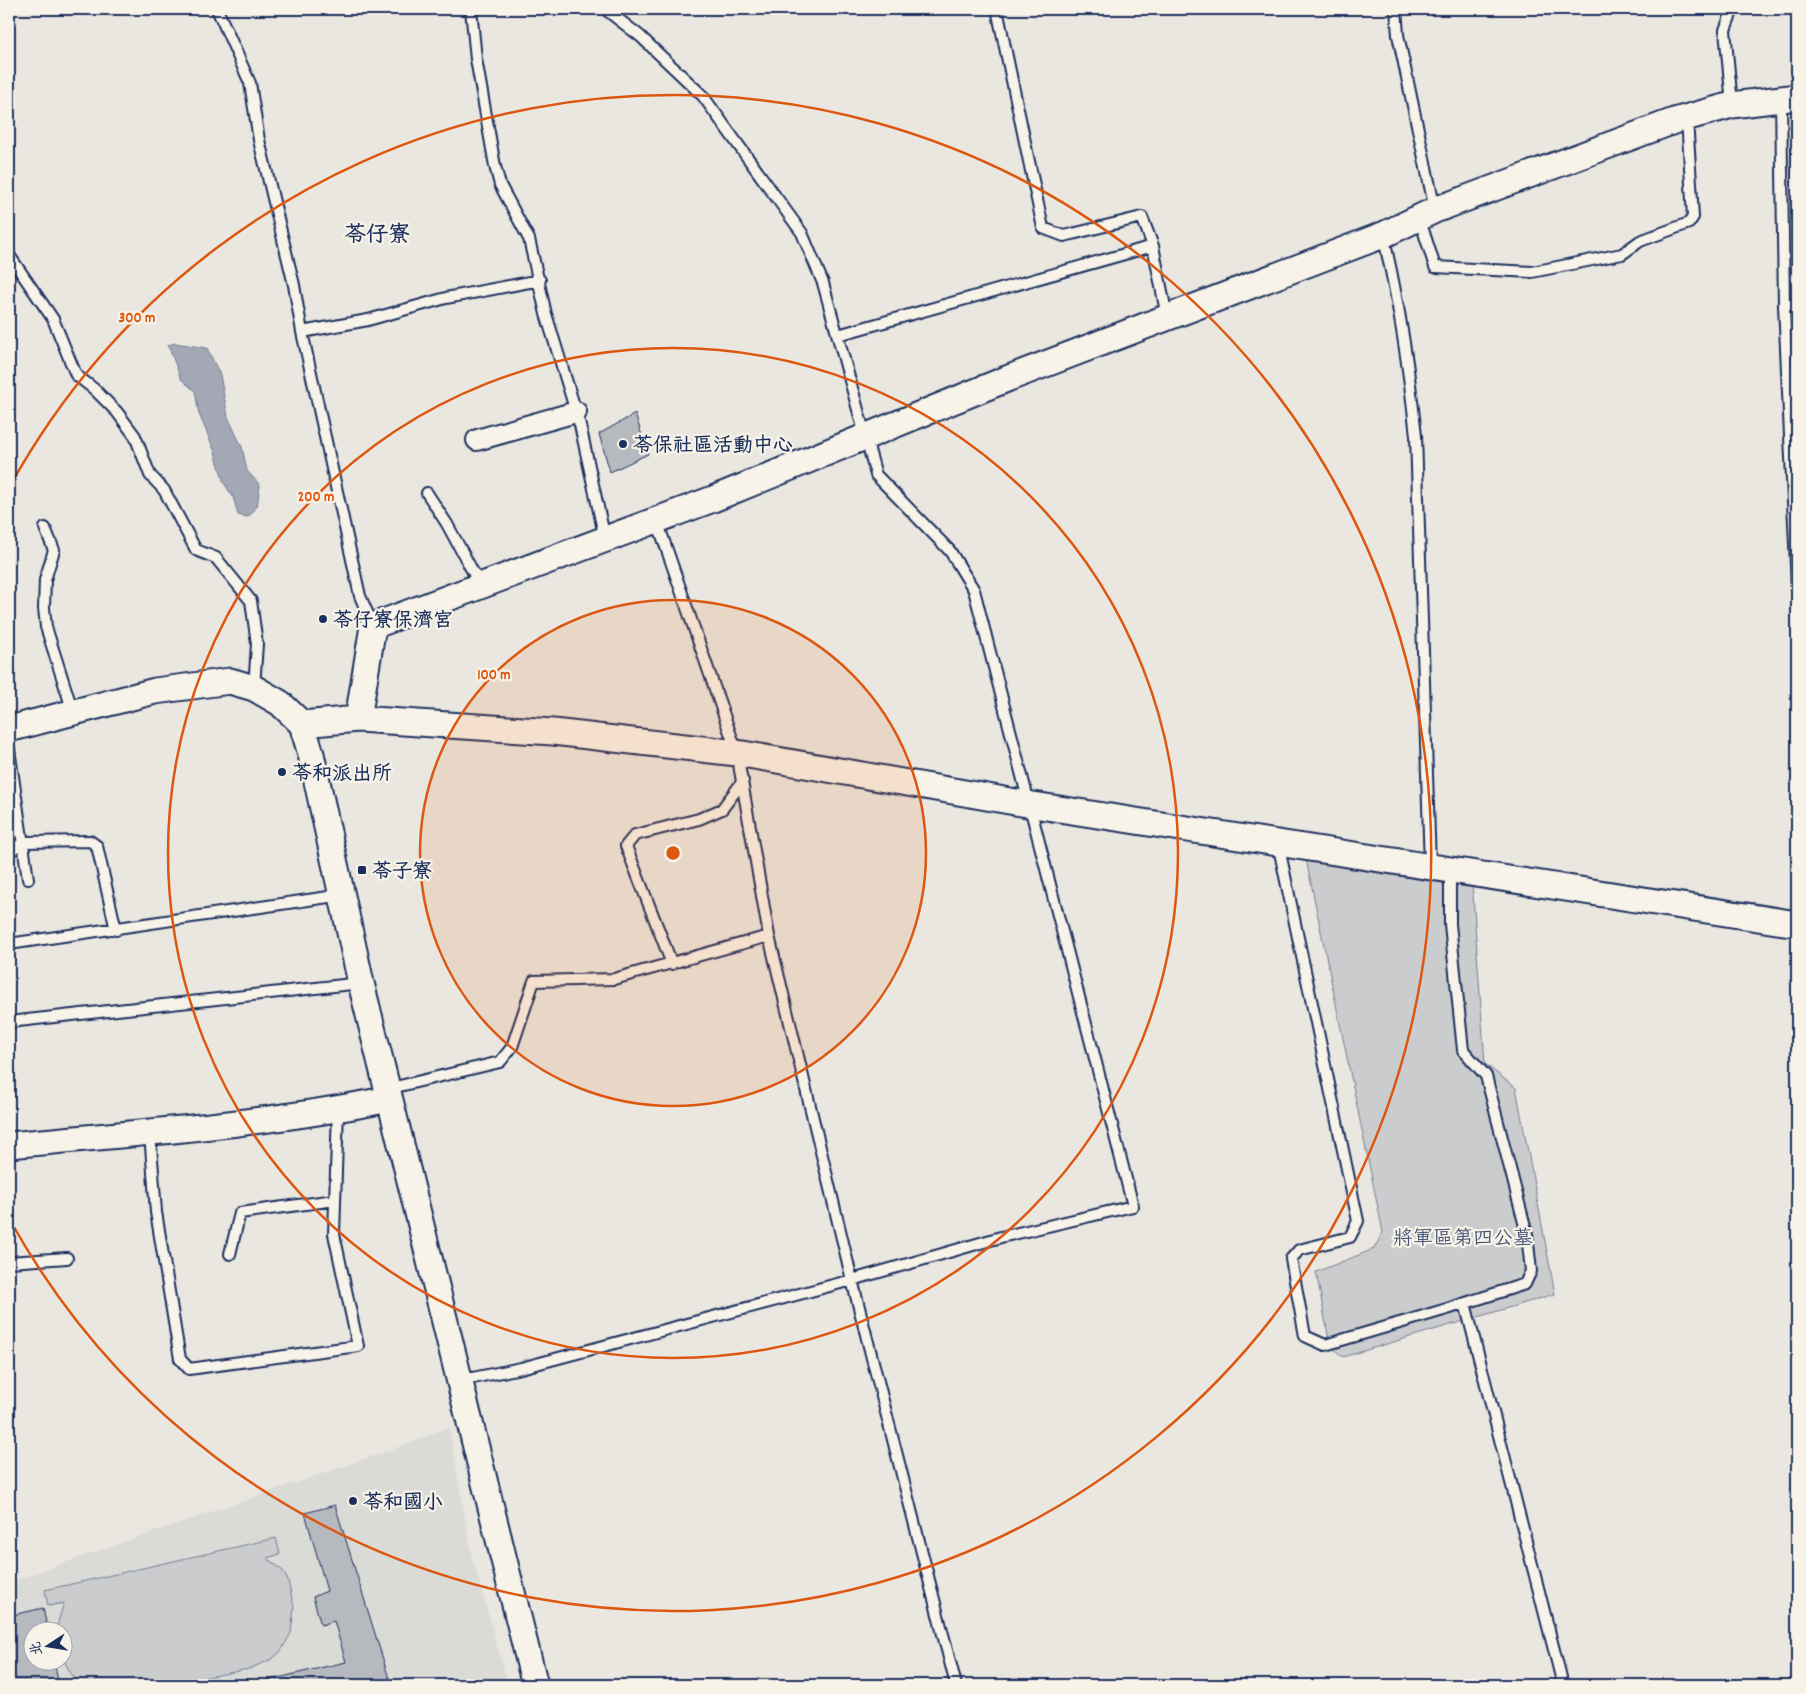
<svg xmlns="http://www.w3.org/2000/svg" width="1806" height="1694" font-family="Dekko,'LXGW WenKai TC',sans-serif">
  <rect width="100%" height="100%" fill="#eae7e0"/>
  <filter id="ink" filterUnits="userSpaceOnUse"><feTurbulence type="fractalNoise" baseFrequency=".02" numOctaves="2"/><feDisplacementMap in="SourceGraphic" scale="10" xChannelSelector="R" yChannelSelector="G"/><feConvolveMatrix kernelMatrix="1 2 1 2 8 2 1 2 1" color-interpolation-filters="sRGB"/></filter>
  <g filter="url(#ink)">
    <!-- built -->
    <path fill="#dadad6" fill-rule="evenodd" d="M449 1427 472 1556 506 1678 468 1685H9V1582L405 1445ZM32 1632H62V1662H32Z"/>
    <!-- green -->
    <path fill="#cbcccd" stroke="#737e96" d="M1305 854 1472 882 1485 1064 1516 1088 1555 1294 1343 1357 1330 1345 1316 1272 1374 1249 1383 1232Z
      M276 1538 280 1554 267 1558 283 1571 288 1581 294 1607 291 1633 281 1651 272 1659 249 1669 168 1685H81C63 1667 62 1656 62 1632L57 1631 58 1622 64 1603 48 1606 45 1590Z"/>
    <!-- water -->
    <path fill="#a3a8b4" stroke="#6d7892" d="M175 343 207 348 220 375 228 417 242 447 247 471 260 485 257 507 248 517 238 515 233 497 224 483 215 452 199 414 195 391 181 379 168 345Z"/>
    <!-- building -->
    <path fill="#b6babf" stroke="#1b2f5e" d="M635 414 648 454 610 472 599 434Z
      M335 1505 391 1685H270L269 1680 346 1662 334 1621 321 1625 313 1597 327 1591 305 1513Z
      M43 1608 48 1632H32V1662H54L59 1685H9V1616Z"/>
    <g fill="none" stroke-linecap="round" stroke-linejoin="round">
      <defs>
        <path id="service" d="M217 9 250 83 259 140 294 285 302 332 360 596 373 626
          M471 9 476 59 495 166 500 185 529 239 546 314 580 425 605 539
          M997 9 1043 228 1064 236 1142 217 1153 246 1167 317
          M1396 9 1398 35 1435 210
          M1781 99 1784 305 1797 588
          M1732 104 1725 30 1733 9
          M1419 217 1435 267 1532 272 1622 254 1640 241 1689 223 1693 217 1687 118
          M1383 235C1399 302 1409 368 1416 436L1430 866
          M9 255 53 319 76 375 94 389 117 412 135 436 150 475 164 490 196 550 216 558 251 601 257 644 254 688
          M1784 305H1797
          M302 332 368 320 446 298 540 280
          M838 335 1153 246
          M427 493 447 524 480 585
          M657 521 737 753 769 936 852 1280 956 1685
          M45 528 54 550 45 580 44 608 46 627 73 712
          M9 749 28 879
          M1278 843 1358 1221 1350 1237 1299 1250 1291 1259 1305 1336 1325 1345 1447 1309 1525 1284 1531 1271 1527 1234 1486 1076 1463 1050 1450 924V870
          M9 852 23 842 90 841 97 846 116 930
          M9 944 342 895
          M672 964 626 846 635 835 699 819 722 809 743 781
          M9 1022 361 983
          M387 1089 500 1062 512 1047 534 981 614 979 769 936
          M150 1133 156 1212 180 1359 189 1369 358 1346 334 1234 338 1109
          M230 1254 240 1213 335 1200
          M9 1262 67 1258
          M1465 1303 1563 1685
          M458 1381 521 1368 852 1280 1001 1237 1133 1206 974 590 950 551 876 475 823 283 802 233 703 96 640 36 605 9"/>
        <path id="minor" d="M477 440 576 412"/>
        <path id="tertiary" d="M358 719 373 626 713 499 1009 378 1383 235 1435 210 1674 121 1732 105 1797 97
          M302 724 358 719 553 732 737 753 1027 804 1797 924
          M9 729 155 691 230 681 254 688 280 703 302 724 311 754 361 983 535 1685
          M9 1145C135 1133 264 1125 389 1099"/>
      </defs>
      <!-- service casing -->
      <use href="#service" stroke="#1b2f5e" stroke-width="14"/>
      <!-- minor casing -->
      <use href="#minor" stroke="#1b2f5e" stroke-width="24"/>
      <!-- tertiary casing -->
      <use href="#tertiary" stroke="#1b2f5e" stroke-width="29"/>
      <!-- service -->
      <use href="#service" stroke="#f7f3e8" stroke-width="10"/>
      <!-- minor -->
      <use href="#minor" stroke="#f7f3e8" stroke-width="20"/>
      <!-- tertiary -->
      <use href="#tertiary" stroke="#f7f3e8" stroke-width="25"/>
    </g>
  </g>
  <!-- distance rings -->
  <circle cx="673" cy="853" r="253" fill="#de5710" fill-opacity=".12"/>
  <g fill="none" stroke="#de5710" stroke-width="2.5">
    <circle cx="673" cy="853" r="253"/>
    <circle cx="673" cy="853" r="505"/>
    <path d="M10 486A758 758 0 1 1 10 1220"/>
  </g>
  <!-- markers -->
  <g fill="#1b2f5e" stroke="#f7f3e8" stroke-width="2">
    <circle cx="623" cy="444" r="5"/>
    <circle cx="323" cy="619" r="5"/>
    <circle cx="282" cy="772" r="5"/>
    <rect x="357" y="865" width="10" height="10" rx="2.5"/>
    <circle cx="353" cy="1501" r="5"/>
  </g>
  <g text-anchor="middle" stroke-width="4.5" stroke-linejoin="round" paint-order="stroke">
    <!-- poi labels -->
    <g font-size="20" font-weight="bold" fill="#1b2f5e" stroke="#f7f3e8" text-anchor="start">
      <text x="633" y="451">苓保社區活動中心</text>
      <text x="333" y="626">苓仔寮保濟宮</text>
      <text x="292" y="779">苓和派出所</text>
      <text x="372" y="877">苓子寮</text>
      <text x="363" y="1508">苓和國小</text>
    </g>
    <!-- park labels -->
    <g font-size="20" fill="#47567a" stroke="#f7f3e8">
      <text x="1463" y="1244">將軍區第四公墓</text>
    </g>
    <!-- quarter labels -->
    <g font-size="22" font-weight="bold" fill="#1b2f5e" stroke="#f7f3e8">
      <text x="377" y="241">苓仔寮</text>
    </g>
  </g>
  <circle cx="673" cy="853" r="8" fill="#de5710" stroke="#f7f3e8" stroke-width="2.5"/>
  <g font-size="15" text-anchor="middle" font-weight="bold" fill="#de5710" stroke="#f7f3e8" stroke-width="4.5" stroke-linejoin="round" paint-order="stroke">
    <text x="137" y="322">300 m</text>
    <text x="316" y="501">200 m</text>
    <text x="494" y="679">100 m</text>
  </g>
  <!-- margin -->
  <rect width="1806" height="1694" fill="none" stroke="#f7f3e8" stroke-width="30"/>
  <rect x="15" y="15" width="1776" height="1664" fill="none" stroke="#1b2f5e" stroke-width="2" filter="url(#ink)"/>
  <!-- north arrow -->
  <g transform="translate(48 1646) rotate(258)"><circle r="24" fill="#f7f3e8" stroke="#9fa5b1"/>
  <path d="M0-4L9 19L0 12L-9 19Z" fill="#1b2f5e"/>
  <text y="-8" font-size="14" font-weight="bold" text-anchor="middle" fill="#1b2f5e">北</text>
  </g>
</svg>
